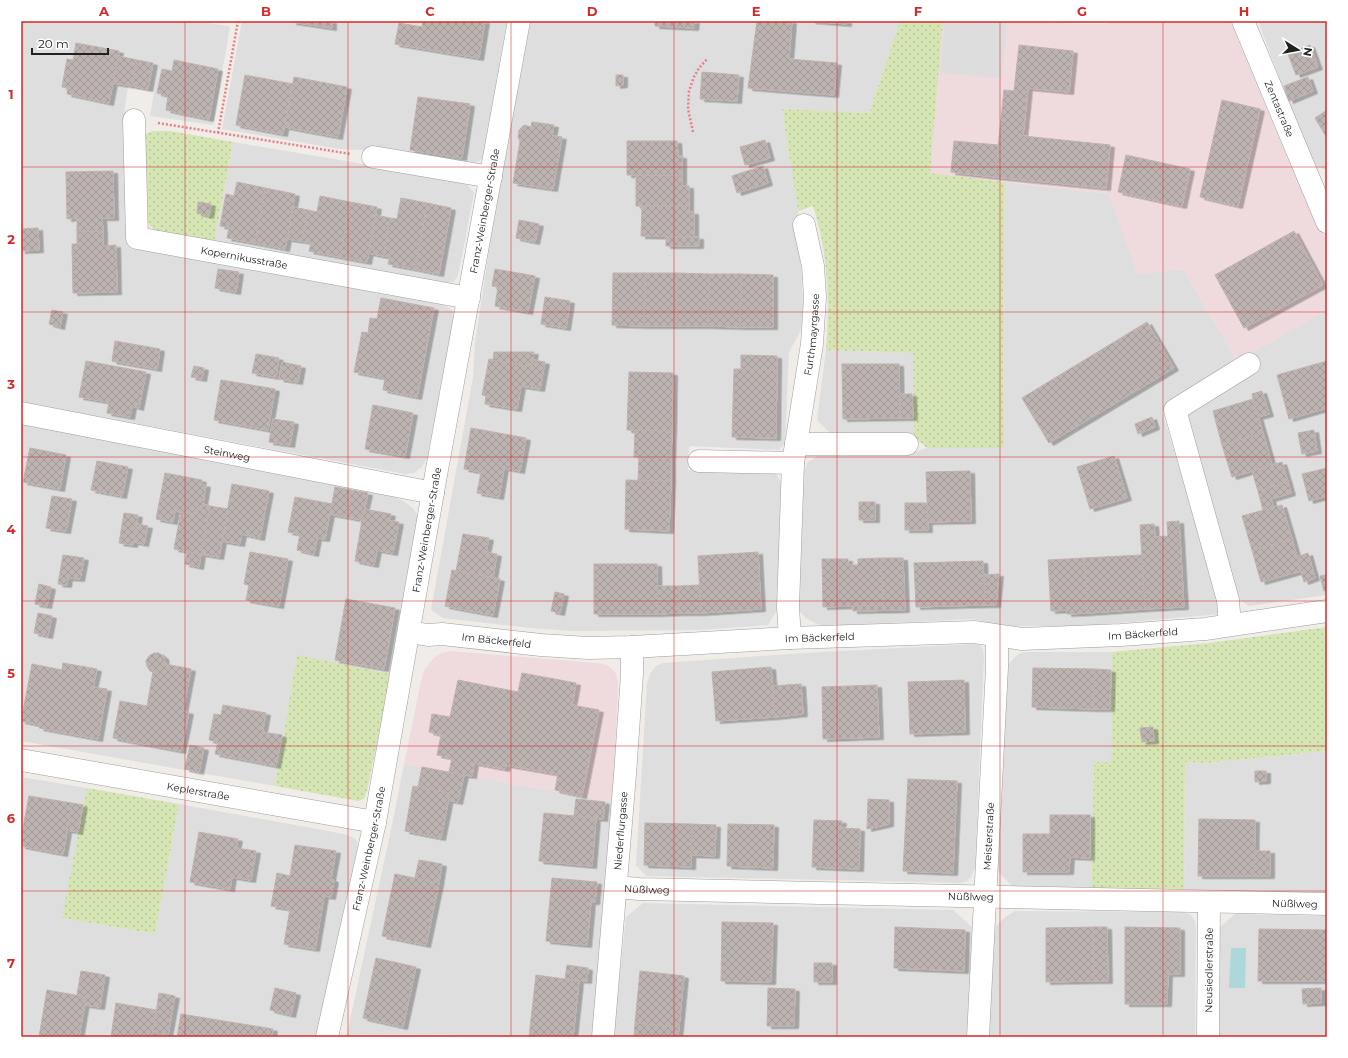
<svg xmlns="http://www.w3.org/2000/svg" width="1348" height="1058" font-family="Montserrat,sans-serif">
  <defs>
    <pattern id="grass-dots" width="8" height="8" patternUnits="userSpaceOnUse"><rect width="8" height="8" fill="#d5e5b4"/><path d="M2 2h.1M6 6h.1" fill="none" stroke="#b7c49a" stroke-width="1.8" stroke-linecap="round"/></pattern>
    <pattern id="building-cross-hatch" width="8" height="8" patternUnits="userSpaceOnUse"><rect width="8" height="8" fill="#bdb4b1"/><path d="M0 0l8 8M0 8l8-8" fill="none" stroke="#a29a98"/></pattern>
    <filter id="shadow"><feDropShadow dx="4.5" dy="2.5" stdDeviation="0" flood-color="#0004"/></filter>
  </defs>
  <rect width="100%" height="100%" fill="#f0ece8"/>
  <!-- residential -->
  <path fill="#dfdede" d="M21 21H188L230 26 213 125 150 116 154 92 128 87 123 120 129 247 440 304 448 307 453 311 454 318 427 458 422 467 414 473 405 474 21 402Z
    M242 21H507L483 158 478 162 468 163 403 152 339 149 222 129Z
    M530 21H900L869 113 782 109 798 211 803 305 802 324 799 334 789 352 785 443 779 450 689 446 688 470 776 474 782 483 778 608 768 625 702 630 572 631 530 628 443 618 431 610 473 377 475 343 500 178Z
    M1258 21H1327V170L1315 166 1288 101Z
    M233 142 464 181 474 193 458 276 453 282 445 283 214 244Z
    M1005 182 1109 194 1138 274 1183 269 1237 361 1327 310V595L1249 606 1237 598 1188 416 1190 410 1237 361 1162 412 1220 600 1221 614 1085 626H1002L974 619 825 626 815 623 806 618 798 610 804 471 808 462 818 456H905L927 448H1004L1003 321Z
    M826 350 913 353 914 437 831 434 817 420Z
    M21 424 375 490 402 500 413 508 418 517 391 674 297 656 275 786 21 741Z
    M975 644 981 646 983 650 984 657 975 868 971 877 967 881 960 883 646 876 636 865 647 684 650 674 656 666 663 663 804 653Z
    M1028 652H1112L1111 762H1094L1091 889 1014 888 997 871 1008 665 1015 657 1021 653Z
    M1327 751V893L1184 891 1185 762 1207 763Z
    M404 764 613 802 592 1037H467L468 1035 347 1034 392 825Z
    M21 777 87 788 63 918 155 934 179 804 323 830 348 835 357 840 358 850 316 1037H21Z
    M643 903 953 910 972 927 968 1037H613L626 917Z
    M1015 911 1183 912 1191 915 1195 921 1196 929 1195 1037H988L994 935 996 926 1005 917Z
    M1235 914 1327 916V1037H1218L1220 927Z"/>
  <!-- commercial -->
  <path fill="#efdadd" d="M943 21H1028L1074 24H1104L1123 21H1230L1293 171 1319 228 1327 239V310L1237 361 1183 269 1138 274 1109 194 930 173Z
    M449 651 597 663 607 665 615 672 618 681 613 802 404 764 422 677 425 669 434 658 442 653Z
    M347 1034 468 1035 467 1037H346Z"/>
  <!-- grass -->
  <path fill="url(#grass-dots)" d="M900 21H943L930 173 1005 182 1003 321 1004 448H927L914 437 913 353 826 350C830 302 828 252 813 206L798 211 782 109 869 113Z
    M153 131H170L233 142 214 244 158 232 150 226 144 214 145 134Z
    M1327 627V751L1207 763 1185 762 1184 891 1091 889 1094 762H1111L1112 652 1209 643Z
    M297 655 391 674 367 791 364 799 358 801 275 786Z
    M87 788 179 804 155 934 62 918Z"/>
  <!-- parking -->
  <path fill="#ddd" d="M945 21H1007L1002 78 940 73Z"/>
  <!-- water -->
  <path fill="#add7d9" d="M1231 948H1246L1245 988H1229Z"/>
  <!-- building -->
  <path fill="url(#building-cross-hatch)" stroke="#c0b1ac" filter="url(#shadow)" d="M292 21H332V28L292 22Z
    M423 21H485L479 58 395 44 399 23 422 27Z
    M655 21H695L694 28 655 26Z
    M757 21H792L789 59 837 63 834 95 748 88Z
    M811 21H847V24Z
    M76 43 119 51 109 103 67 94 68 88 62 87 67 59 73 60Z
    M1019 45 1073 51 1069 92 1028 88 1023 136 1110 145 1106 188 995 177 1004 90 1014 91Z
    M1310 45 1318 67 1296 75 1288 54Z
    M118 56 137 60 132 86 113 83Z
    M137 60 153 63 148 89 132 86Z
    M174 60 218 69 209 119 166 110 168 96 157 93 162 69 172 71Z
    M702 72 739 75 737 101 700 99Z
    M245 75 293 84 283 134 236 125Z
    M616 75H623V85L616 86Z
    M294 77 347 87 338 137 285 127Z
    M1308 77 1313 91 1289 101 1284 86Z
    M418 97 470 104 462 158 410 150Z
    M1222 100 1260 109 1238 206 1200 197Z
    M1327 110V138L1315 118Z
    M532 122 554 125 552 136 562 137 553 189 513 183 520 141 518 137 519 130 524 125 531 127Z
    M765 140 770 158 745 165 740 147Z
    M627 141H677L678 156H682V176L627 175Z
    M954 141 998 145 995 177 951 172Z
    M1126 155 1190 169 1182 206 1118 192Z
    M763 166 768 183 737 193 732 176Z
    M113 171 114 218H102L103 231 77 232V218L67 219 66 172Z
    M636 175 682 176V186H689V206H636Z
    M237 182 265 188 255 243 227 238 229 227 220 226 226 194 234 196Z
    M265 188 295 194 285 249 255 243Z
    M320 196 350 202 340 257 309 251 311 243 302 241 308 210 317 212Z
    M401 198 427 203 415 269 388 264 390 257 383 256 390 218 397 219Z
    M198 202 211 204 209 216 197 213Z
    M350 202 377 207 367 262 340 257Z
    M427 203 451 208 439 274 415 269Z
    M642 206H689V212H694V237L641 236Z
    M293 207 308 210 302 241 287 239Z
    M376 215 390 218 383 256 368 253Z
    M519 220 539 224 535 242 516 238Z
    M38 228 39 250 21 251V229Z
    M103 231V246L116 245 117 292 73 293 72 244H77V232Z
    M1294 231 1323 285 1244 328 1215 275Z
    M666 237H699V246H666Z
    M218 269 239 272 236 292 215 288Z
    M495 269 535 276 528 312 495 306 498 287 492 286Z
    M613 273H645L644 326 612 325Z
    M645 273H677L676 326H644Z
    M677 273 709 274 708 326H676Z
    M709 274H741L740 327 708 326Z
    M741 274 773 275V327H740Z
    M545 297 570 301 566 328 541 324Z
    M381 298 434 308 417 397 383 390 385 378 354 372 362 332 368 333 370 318 377 319Z
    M52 310 63 312 60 327 49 324Z
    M1147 322 1174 368 1049 443 1022 398Z
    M115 341 160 349 157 369 112 361Z
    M494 352H534L531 367 493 360Z
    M256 354 279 358 276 377 252 373Z
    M741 355 777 356V370L741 369Z
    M489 359 531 367 533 360 545 362 540 389 521 386 517 409 485 404 486 396 482 395Z
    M86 361 146 372 139 408 132 406 130 417 107 413 109 402 79 397Z
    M1327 361V408L1289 419 1277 375Z
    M282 362 301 366 298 382 279 379Z
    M842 364H899L900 418 843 419Z
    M194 366 204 368 202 379 191 377Z
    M734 369 777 370 776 438 732 437Z
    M629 372 673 373 672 431 627 430Z
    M221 380 275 389 268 430 214 420Z
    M1262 391 1269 414 1258 417 1252 394Z
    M900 394H912L913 418H900Z
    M1253 399 1263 433 1222 445 1213 411Z
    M373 405 413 413 405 456 365 449Z
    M1152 417 1155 427 1138 434 1135 424Z
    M273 419 294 422 290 445 269 442Z
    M471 428 526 438 520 471 504 468 499 497 477 493 481 472 464 469Z
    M635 430 672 431 671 458 634 457Z
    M1314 430 1317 451 1302 454 1298 433Z
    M1263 433 1272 465 1232 477 1222 445Z
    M30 448 66 455 60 489 23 482Z
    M1114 456 1127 498 1090 509 1077 467Z
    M639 457 671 458V481L638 480Z
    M97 461 128 467 122 496 91 490Z
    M1282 462 1288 482 1258 491 1252 471Z
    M1327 468V496L1309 501 1302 474Z
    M970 471 971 521 928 522 926 472Z
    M165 473 202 480 201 484 206 485 202 510 196 509 195 514 175 511 173 522 156 519Z
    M626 480 671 481 669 531 625 529Z
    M1288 482 1291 493 1271 499 1273 507 1263 510 1258 491Z
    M232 484 269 491 260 538 242 534 240 544 222 541Z
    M335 487 351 490 346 517 330 514Z
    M351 490 368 493 362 520 346 517Z
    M52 496 72 499 66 531 46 528Z
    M295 497 332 504 325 539 317 538 314 554 297 550 300 534 288 532Z
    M859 502H875V520H859Z
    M905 503H927L928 530H905Z
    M203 504 210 506 201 554 174 549 181 512 195 514 196 509 202 510Z
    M1282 505 1292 539 1252 550 1242 516Z
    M210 506 228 509 219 557 201 554Z
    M364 509 391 514 389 521 399 522 393 553 377 550 374 565 355 561Z
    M124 513 138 515 133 545 119 543Z
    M1179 521 1184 607 1145 609 1140 525 1154 524 1155 537 1168 536 1167 522Z
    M137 524 148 526 144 544 134 542Z
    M463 534 489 538 486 552 497 554 493 577 456 571Z
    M1292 539 1301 571 1261 582 1252 550Z
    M187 552 201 554 199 567 185 564Z
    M250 552 288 559 279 606 246 600 249 585 244 584Z
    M758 552 761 609 701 613 698 556Z
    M1308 553 1315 578 1304 582 1297 557Z
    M63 555 84 558 80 579 68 578 67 585 58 584Z
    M1142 555 1145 609 1088 613 1084 558Z
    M881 558 883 605 823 607 822 559H848V565H858V559Z
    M881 558H903L905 610 853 611V606L883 605Z
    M1084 558 1088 613 1067 614V610L1051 611 1048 560Z
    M983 561 985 605 916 607 914 563Z
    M594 564H657L658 614H594Z
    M452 570 500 579 493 615 445 606Z
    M999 574 996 605H985L984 575Z
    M1327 575V590L1324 591 1320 576Z
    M39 584 51 587 47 606 35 604Z
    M699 585 701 613H679V586Z
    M657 586H679V613L658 614Z
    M555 592 564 594 560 613 551 611Z
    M346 599 395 608 384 669 335 660Z
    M38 613 52 616 48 636 34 633Z
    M154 653H159L164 657 165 664 191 669 183 711 189 712 181 751 113 738 120 701 147 706 153 672 150 671 147 666 146 661 149 656Z
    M63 663 97 669 93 687 107 689 98 739 39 728 40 725 21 721 32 664 62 670Z
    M771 667 775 717 716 721 712 672Z
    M1033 668 1095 669 1093 709 1032 707Z
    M1095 669 1111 670 1110 709H1093Z
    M522 673 576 683 572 705 599 710 582 796 555 790 558 774 506 765 505 769 474 763 472 776 464 775 449 772 452 758 437 755 441 735 429 732 432 714 450 717 458 680 518 692Z
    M964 680 965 732 910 734 908 682Z
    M801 684 803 714 775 717 772 686Z
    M877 685 879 737 823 739 822 687Z
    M223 705 266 713 257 762 215 754 218 742 209 740 214 714 221 715Z
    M1153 727 1154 741 1142 742 1140 728Z
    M262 732 282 735 276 766 257 762Z
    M190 745 204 748 199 772 185 769Z
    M422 767 464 775 458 802 448 800 450 793 418 787Z
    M1255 771H1266V781L1255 782Z
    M908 779 957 781 953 873 903 871Z
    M413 786 450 793 441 838 405 831Z
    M29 796 72 803 63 854 21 846V838Z
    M576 799 605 802 603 819 574 816Z
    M868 799 889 800V824L867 829Z
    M72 803 83 805 78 832 67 830Z
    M544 813 596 818 592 866 539 861Z
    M1050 815H1090V858L1070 857 1069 872H1023V834H1050Z
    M1199 819 1255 820 1254 876H1198Z
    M814 820 842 821 841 828 860 829 859 869 812 867Z
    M645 823 692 824 691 867 644 865Z
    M692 824 716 825 715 856 691 855Z
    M728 824 774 825 773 868 727 866Z
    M199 832 238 839 236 848 256 851 251 880 232 877 230 889 190 882Z
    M295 845 336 851 331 879 334 880 331 897 324 896 315 949 284 944 290 909 271 906 277 873 290 876Z
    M1255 851H1270V876H1254Z
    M419 860 442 864 439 883 415 878Z
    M395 874 439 883 426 945 382 936Z
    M552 878 597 882 595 902H591L587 945 546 941Z
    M722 922 773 923 771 982 721 981Z
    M895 927 965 930 964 971 894 968Z
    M1093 927H1107L1108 981H1094Z
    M1093 927 1094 981 1046 982V928Z
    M1125 927 1180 928V974H1168L1167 1004H1125Z
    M1259 929 1327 930V981H1258Z
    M376 958 416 967 403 1027 363 1018Z
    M814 963H832V982H814Z
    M567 965 588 968 587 981 565 979Z
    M81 971 105 975 100 1007 85 1005 86 997 77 995Z
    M640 971 684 976 679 1027 635 1023Z
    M536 975 579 981 573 1037H529Z
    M275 988 296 993 291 1015 270 1010Z
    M768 988 795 989 794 1026H767Z
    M1321 988V1003L1303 1004 1302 989Z
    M47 990 86 997 79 1037H39Z
    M159 993 175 996 168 1035 153 1032Z
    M116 1003 156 1010 152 1037H111Z
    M181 1014 273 1029 272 1037H177Z
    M635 1023 679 1027 678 1037H634Z"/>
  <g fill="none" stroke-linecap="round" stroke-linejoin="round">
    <defs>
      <g id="minor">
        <path id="s1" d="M1243 21 1327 222"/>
        <path id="s2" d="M134 120 137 238 469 298"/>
        <path d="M373 157 491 177"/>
        <path id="s3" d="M21 413 433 493"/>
        <path d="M796 444H907"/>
        <path d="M699 461 793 463"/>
        <path d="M1230 625 1228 600 1175 410 1249 364"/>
        <path id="s4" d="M409 632 428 635 442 634 541 645 588 648 632 647 790 638 974 632 1022 639 1121 635 1205 629 1327 611"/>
        <path id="s5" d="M790 638 788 607 793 463 812 344 815 297 813 266 804 225"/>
        <path id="s6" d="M21 760 375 822"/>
        <path id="s7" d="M616 887 639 889 1327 904"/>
        <path id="s8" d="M327 1037 375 822 436 475 519 21"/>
        <path id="s9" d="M603 1037 625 775 632 674V647"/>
        <path id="s10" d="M978 1037 997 667V636"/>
        <path id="s11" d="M1208 1037 1209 902"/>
      </g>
    </defs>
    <!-- minor casing -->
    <use href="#minor" stroke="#9e9e9e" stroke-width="23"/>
    <!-- path -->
    <path stroke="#ec7d86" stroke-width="2.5" stroke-dasharray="2 2" stroke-linecap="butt" d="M158 123 351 154
      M693 132 688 109 689 91 694 77 699 68 707 59
      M218 133 238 21"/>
    <!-- minor -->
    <use href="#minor" stroke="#fff" stroke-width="22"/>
  </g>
  <!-- grid -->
  <path fill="none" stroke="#d62828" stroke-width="1" stroke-opacity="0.55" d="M185 21V1037M348 21V1037M511 21V1037M674 21V1037M837 21V1037M1000 21V1037M1163 21V1037M21 167H1327M21 312H1327M21 457H1327M21 601H1327M21 746H1327M21 891H1327"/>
  <g text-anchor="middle" stroke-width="3.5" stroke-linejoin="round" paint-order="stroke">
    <!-- street labels -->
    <g font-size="10" fill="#212121" stroke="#fff">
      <text dy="4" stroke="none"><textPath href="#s1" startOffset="95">Zentastraße</textPath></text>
      <text dy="4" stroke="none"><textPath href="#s8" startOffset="841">Franz-Weinberger-Straße</textPath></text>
      <text dy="4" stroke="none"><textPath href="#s2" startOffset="227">Kopernikusstraße</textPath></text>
      <text dy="4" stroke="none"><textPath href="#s5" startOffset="305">Furthmayrgasse</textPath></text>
      <text dy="4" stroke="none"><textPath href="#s3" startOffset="210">Steinweg</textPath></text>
      <text dy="4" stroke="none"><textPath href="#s8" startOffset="517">Franz-Weinberger-Straße</textPath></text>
      <text dy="4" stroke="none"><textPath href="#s4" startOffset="736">Im Bäckerfeld</textPath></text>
      <text dy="4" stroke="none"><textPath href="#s4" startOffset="412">Im Bäckerfeld</textPath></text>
      <text dy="4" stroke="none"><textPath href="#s4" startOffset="88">Im Bäckerfeld</textPath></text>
      <text dy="4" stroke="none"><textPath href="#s6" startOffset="180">Keplerstraße</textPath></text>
      <text dy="4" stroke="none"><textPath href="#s9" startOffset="207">Niederflurgasse</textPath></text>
      <text dy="4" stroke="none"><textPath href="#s10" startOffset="201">Meisterstraße</textPath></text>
      <text dy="4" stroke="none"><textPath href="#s8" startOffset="193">Franz-Weinberger-Straße</textPath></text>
      <text dy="4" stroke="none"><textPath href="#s7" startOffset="31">Nüßlweg</textPath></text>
      <text dy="4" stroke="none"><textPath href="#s7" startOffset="355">Nüßlweg</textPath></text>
      <text dy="4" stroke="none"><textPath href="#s7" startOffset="679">Nüßlweg</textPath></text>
      <text dy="4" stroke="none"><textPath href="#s11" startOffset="67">Neusiedlerstraße</textPath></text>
    </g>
  </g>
  <!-- border -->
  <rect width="1348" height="1058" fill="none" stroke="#ffffff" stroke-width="44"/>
  <!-- north arrow -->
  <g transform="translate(1298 50) rotate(101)" stroke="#ffffff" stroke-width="3" paint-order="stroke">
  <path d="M0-3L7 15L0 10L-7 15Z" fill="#212121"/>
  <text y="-6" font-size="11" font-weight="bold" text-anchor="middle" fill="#212121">N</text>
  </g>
  <!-- scale -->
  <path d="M32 48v6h76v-6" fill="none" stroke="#212121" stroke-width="2"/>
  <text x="38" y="48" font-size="12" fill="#212121" stroke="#ffffff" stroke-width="3" paint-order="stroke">20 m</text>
  <rect x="22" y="22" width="1304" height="1014" fill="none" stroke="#d62828" stroke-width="1.5"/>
  <g font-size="13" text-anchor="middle" font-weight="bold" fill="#d62828">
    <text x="104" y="16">A</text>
    <text x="266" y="16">B</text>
    <text x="430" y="16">C</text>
    <text x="592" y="16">D</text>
    <text x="756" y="16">E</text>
    <text x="918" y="16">F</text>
    <text x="1082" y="16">G</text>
    <text x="1244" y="16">H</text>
    <text x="11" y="99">1</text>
    <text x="11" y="244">2</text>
    <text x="11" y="389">3</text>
    <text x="11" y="534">4</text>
    <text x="11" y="678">5</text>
    <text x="11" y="823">6</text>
    <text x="11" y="968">7</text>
  </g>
</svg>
